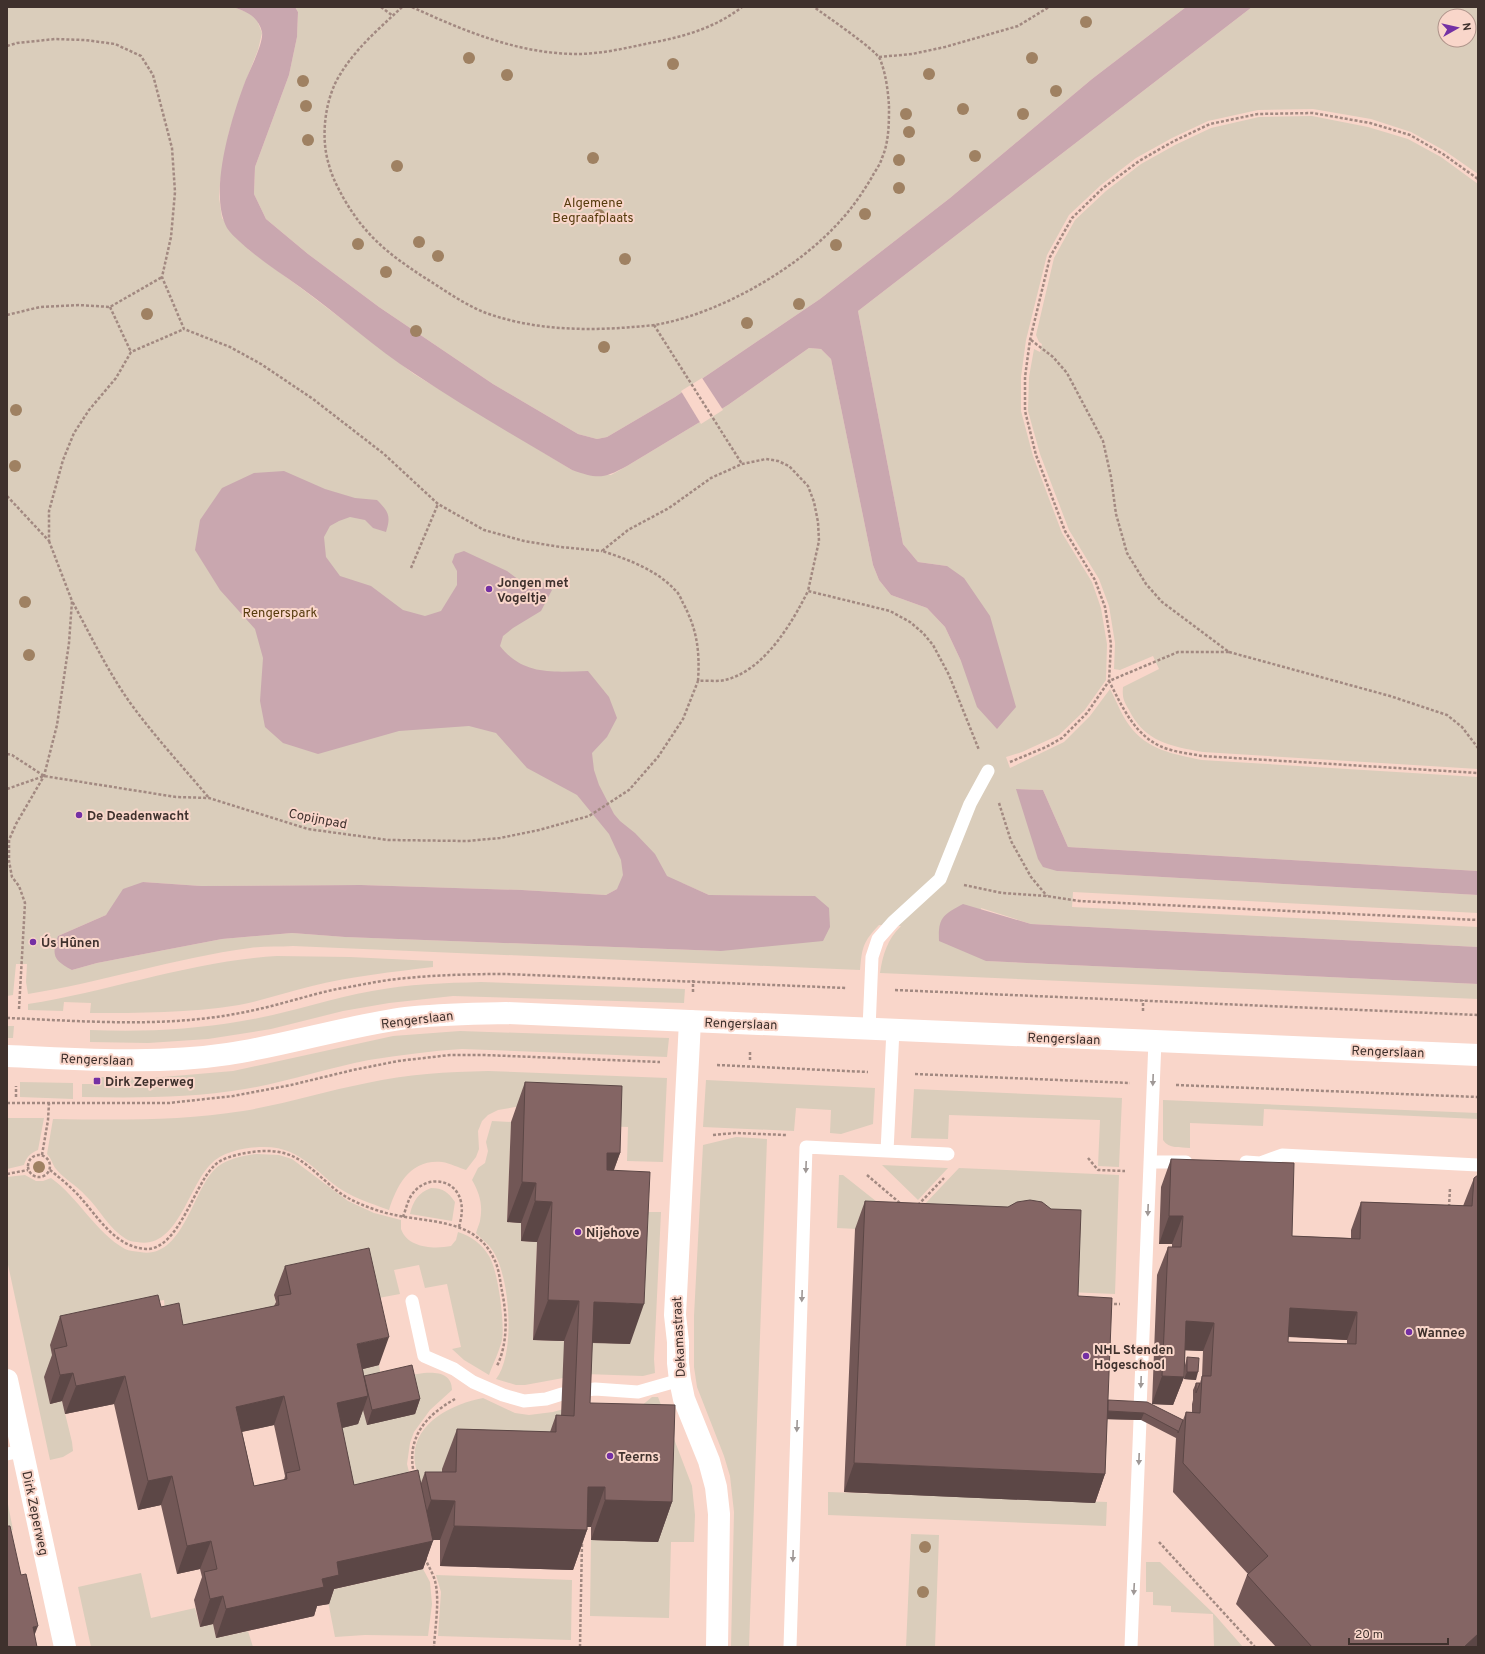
<svg xmlns="http://www.w3.org/2000/svg" width="1485" height="1654" font-family="Overpass,sans-serif">
  <rect width="100%" height="100%" fill="#f9d6ca"/>
  <!-- green -->
  <path fill="#dacdbb" fill-rule="evenodd" d="M7 7H233L249 13 257 20 262 33 258 50 245 83 229 132 220 183 219 197 222 218 249 250 301 288 414 374 572 470 611 475 627 466 728 405 809 348 821 349 831 359 873 565 879 580 891 595 927 608 945 627 961 661 947 566 918 562 903 544 858 311 1252 7H1478V174L1445 151 1411 132 1371 119 1313 109 1258 110 1208 121 1172 138 1136 158 1101 185 1069 215 1047 255 1026 340 1021 377V411L1033 456 1062 533 1092 582 1101 608 1107 644 1106 680 1084 711 1059 735 1022 752 1006 757 1010 768 1064 742 1090 716 1110 689C1116 700 1121 714 1129 725 1147 750 1173 754 1202 760L1478 777V871L1068 847 1043 790 1017 789 1057 871 1478 895V913L1073 892 1072 907 1478 927V947L1031 924 981 908 986 961 1478 984V999L880 973C883 954 887 940 901 926L879 925C863 942 862 947 860 970L293 946C279 947 264 946 250 948 175 958 103 982 28 994L26 982 27 964H16L13 995 7 996ZM1445 16H1469V40H1445ZM143 882 201 886 361 885 522 890 606 895 617 889 682 883 709 895 815 896 721 951 345 937 292 933 222 939 97 963 72 970 58 936 106 915Z
    M295 7H1186L1092 79 950 198 820 299 675 397 607 437 597 439 578 434 493 384 379 307 308 254 266 219 254 194 255 167 289 75 297 37 298 12Z
    M1312 116 1368 127 1408 139 1441 157 1478 184V752H1477L1478 754V769L1203 752C1170 746 1145 742 1129 710 1124 701 1122 698 1123 687L1159 669 1153 656 1120 670 1114 669 1115 643 1109 606 1099 579 1069 530 1040 454 1028 411 1029 377 1034 349 1040 352 1042 344 1039 342 1036 335 1054 258 1075 220 1106 191 1141 164 1175 145 1211 128 1259 117Z
    M277 956 350 957 433 961V967C393 972 352 976 312 986 288 992 264 1000 239 1005 189 1013 140 1013 90 1013L91 1003 64 1002 63 1011 28 1010V1004C111 991 192 961 277 956Z
    M481 982 685 989 684 1003 453 996 389 1003 343 1011 271 1029 208 1039 148 1043 90 1042V1030C142 1032 190 1030 242 1021 286 1014 328 999 372 991 408 984 445 983 481 982Z
    M7 1026H14L13 1038H7Z
    M460 1031 669 1038 667 1057 462 1049C431 1051 400 1055 369 1060 327 1068 287 1082 245 1089 191 1098 137 1098 82 1097V1084H99L100 1077 151 1078 233 1071 393 1036Z
    M488 1071 667 1078 663 1162 627 1161 628 1127 571 1125 521 1106 498 1110 488 1115 482 1121 478 1131 479 1149 476 1157 466 1170C459 1168 450 1163 442 1162 410 1159 397 1185 389 1210 376 1205 362 1201 349 1194 318 1178 305 1147 264 1147 247 1147 223 1151 211 1164 188 1186 178 1250 137 1242 133 1242 129 1241 126 1239 108 1228 100 1209 85 1195 78 1187 61 1176 56 1169 52 1164 52 1159 47 1154L53 1119C116 1120 181 1121 243 1111 285 1104 326 1091 367 1083 407 1074 447 1072 488 1071Z
    M706 1080 875 1088 873 1124 841 1134 830 1133 831 1110 796 1108 794 1131 703 1127Z
    M20 1082 73 1083V1099L20 1097Z
    M914 1089 1122 1098 1119 1167 1098 1166 1100 1120 949 1115 948 1139 911 1138Z
    M1163 1100 1478 1113V1119L1264 1109 1263 1126 1190 1123V1148C1180 1147 1169 1149 1163 1140Z
    M7 1118H44L38 1150C30 1153 26 1158 24 1165L7 1169Z
    M492 1121 511 1122 507 1222 521 1223V1241L537 1242 533 1340 580 1342 635 1212H661L654 1359 655 1373 643 1376 585 1374 525 1385H516L496 1379C516 1354 510 1277 493 1251 489 1244 482 1240 476 1233 477 1229 479 1225 480 1221 483 1205 480 1194 472 1180L478 1168 485 1163 488 1151 486 1142Z
    M736 1137 767 1139 749 1647H731L734 1512 730 1476 724 1456 697 1387 694 1367V1316L703 1145Z
    M256 1154 279 1155 292 1159 348 1201 374 1213 401 1220C401 1222 401 1227 401 1229 408 1249 436 1249 451 1246L456 1240 458 1232C471 1236 482 1244 489 1256 498 1270 505 1324 502 1340 499 1352 493 1364 489 1375L464 1360 452 1349 461 1347 447 1284 425 1288 419 1265 394 1270 400 1294 373 1299 274 1295 280 1322 182 1333 165 1311 164 1300 61 1320 56 1374 50 1404 62 1401 72 1442 73 1451 63 1457 50 1460 7 1260V1177L25 1175 36 1181H43L51 1178C79 1198 95 1232 125 1249 129 1251 135 1251 140 1252 182 1260 192 1193 214 1170 224 1159 242 1156 256 1154Z
    M882 1165 947 1168H948L918 1200Z
    M959 1168 1119 1175 1115 1294 1068 1292 924 1205Z
    M839 1175H843L915 1232 837 1228Z
    M431 1188C443 1188 448 1192 455 1202L452 1221 410 1214C413 1201 418 1193 431 1188Z
    M379 1365 382 1383C400 1378 452 1359 452 1390L430 1410 414 1432 410 1443 407 1464 412 1484 344 1514 326 1432 347 1373Z
    M652 1397H658L692 1486 695 1515 694 1542H671L669 1618 590 1616 591 1540 658 1541 661 1445 442 1501 424 1494C421 1484 417 1474 415 1464 409 1425 451 1404 483 1398L515 1413 529 1415 553 1412 578 1405 640 1407Z
    M828 1492 1107 1502 1106 1526 828 1515Z
    M7 1499 13 1530 7 1531Z
    M911 1534 939 1535 935 1647H906Z
    M1146 1562H1160L1214 1614 1243 1647H1214L1213 1614 1171 1612V1606L1153 1605V1592H1146Z
    M423 1569 430 1582 432 1604 428 1636 365 1635 335 1637 326 1591Z
    M141 1573 151 1618 195 1608 200 1627 213 1624 216 1638 248 1631 253 1647H91L78 1587Z
    M436 1575 572 1580 571 1640 438 1636 441 1592Z"/>
  <!-- water -->
  <path fill="#c9a7af" d="M233 7H295L298 12 297 37 289 75 255 167 254 194 266 219 308 254 379 307 493 384 578 434 597 439 607 437 675 397 820 299 950 198 1092 79 1186 7H1252L858 311 903 544 918 562 947 566 964 578 990 616 1016 707 997 729 977 707 961 661 945 627 927 608 891 595 879 580 873 565 831 359 821 349 809 348 728 405 627 466C603 479 598 479 572 470 520 439 466 408 415 374 375 348 339 315 300 287 279 272 257 258 239 241 235 237 230 233 227 228 208 193 231 119 245 82 249 71 264 43 262 32 258 16 247 12 233 7Z
    M284 471 325 489 355 498 377 500C389 512 391 516 386 532L373 528 365 520 350 517 339 521 330 526 324 537 326 557 340 576 371 586 403 610 425 616 441 611 457 585V571L452 562 455 554 464 551 507 571 519 580 539 579 552 590 541 611 513 628 503 636 500 646C523 676 554 672 588 671L609 697 617 718 607 737 592 753 594 770 599 785 614 814 620 821 635 833 655 854 667 876 709 895 815 896 829 908 830 927 823 941 721 951 345 937 292 933 222 939 97 963 72 970C54 960 51 956 58 936L106 915 123 889 143 882 201 886 361 885 522 890 606 895 617 889 623 875 621 860 609 834 577 795 527 768 496 733 469 726 399 731 318 754 283 743 265 727 260 701 263 658 255 629 220 590 195 550 200 520 222 488 254 473Z
    M1016 789 1043 790 1068 847 1478 871V895L1057 871 1043 867 1038 859Z
    M963 904 1031 924 1478 947V984L986 961 939 941C938 917 943 915 963 904Z"/>
  <!-- pier -->
  <path fill="#f9d6ca" d="M702 378 723 410 701 424 681 391Z"/>
  <g fill="none" stroke-linecap="round" stroke-linejoin="round">
    <!-- path -->
    <path stroke="#a28981" stroke-width="2.5" stroke-dasharray="3 2" stroke-linecap="butt" d="M381 7 393 16
      M402 7C381 27 357 47 341 73 325 97 320 137 329 165 332 177 338 188 344 199 365 235 387 253 422 276 443 289 463 304 486 313 533 330 585 331 633 327 642 326 651 326 660 324 722 312 799 268 841 220 853 207 863 192 872 177 875 171 880 165 882 158 889 142 889 123 889 106 888 91 886 74 880 59 875 49 826 16 814 7
      M412 7C464 31 519 54 577 54 601 54 626 48 650 43 683 37 715 28 742 7
      M7 46 17 43 55 39 85 40 115 44 141 56 153 75 172 148 175 192 171 237 162 277 184 329 230 347 261 364 313 399 384 454 438 504 484 530 524 541 560 547 602 551
      M879 57 912 54 945 47 1018 26 1049 7
      M110 307 131 352
      M7 315 40 307 79 305 110 307 162 277
      M654 325 742 464
      M1031 340 1053 357 1067 373 1103 441 1111 477 1116 514 1127 553 1146 584 1162 602 1229 652H1178L1109 681C1124 710 1137 741 1171 750 1181 753 1192 754 1202 756L1478 773
      M7 496 49 541V511L63 460 74 433 89 410 116 378 131 352 184 329
      M49 541 72 601
      M411 568 438 504
      M1229 652 1390 696 1447 715 1462 727 1478 748
      M698 681C700 651 697 629 683 603 681 599 679 593 675 590 657 570 627 559 602 551L628 530 669 508 711 478 742 464 766 459 778 461 789 466 808 486 814 502 818 522 819 541 808 591
      M7 754 12 755 44 776
      M1010 762 1046 747 1062 738 1087 713 1109 681 1111 644 1105 607 1095 580 1065 531 1036 455 1025 411V377L1030 340 1050 257 1072 218 1103 188 1139 161 1174 141 1210 124 1258 114 1313 113 1370 123 1410 135 1443 154 1478 179
      M7 789 44 776 176 797 209 798 308 829 388 840 467 841 500 838 539 830 589 816 629 790 658 757 683 719 698 681C706 680 717 682 725 680 764 671 792 623 808 591L890 611 910 622 923 633 933 645 949 675 979 750
      M999 803 1011 841 1031 877 1047 896
      M964 885 1002 893 1047 896 1079 901 1478 920
      M895 990 1478 1015
      M693 992V980
      M19 1009 25 903 19 886 12 877 9 861V840L16 824 44 776 57 725 69 643 72 601C91 636 108 672 131 704 155 737 183 767 209 798
      M1143 1011V1000
      M7 1018C84 1021 164 1028 240 1013 273 1007 305 996 337 989 357 986 377 981 397 979 433 975 470 974 506 974L846 988
      M750 1060V1051
      M717 1065 868 1072
      M915 1074 1130 1083
      M1176 1085 1478 1097
      M16 1097V1086
      M7 1103H169L233 1096 291 1085 353 1070 398 1061 450 1055H484L660 1062
      M713 1135 735 1133 786 1135
      M28 1166a11 11 0 1 1 22 0a11 11 0 1 1-22 0Z
      M42 1155 48 1120 49 1103
      M1088 1158 1098 1170 1125 1171
      M50 1170C60 1178 71 1187 80 1197 98 1217 115 1247 146 1249 178 1250 194 1186 213 1167 219 1160 228 1157 237 1155 256 1150 280 1148 298 1159 316 1170 330 1188 348 1198 363 1206 380 1212 395 1215 431 1223 476 1219 494 1259 499 1268 500 1281 502 1291 507 1316 508 1343 497 1366
      M7 1174 28 1170
      M867 1175 901 1204
      M918 1205 944 1178
      M1449 1207 1450 1188
      M403 1217C406 1209 408 1199 413 1193 427 1175 456 1178 461 1202 463 1211 461 1219 459 1227
      M1109 1304H1120
      M414 1474C406 1438 425 1416 455 1399
      M1159 1542 1255 1647
      M425 1558C428 1566 433 1573 435 1581 440 1600 435 1627 434 1647
      M580 1647 582 1541"/>
    <!-- service -->
    <path stroke="#fff" stroke-width="13" d="M869 1029 872 957 878 939 893 922 940 879 970 804 988 771
      M887 1151 948 1154
      M1150 1162H1186
      M1246 1162 1260 1163 1282 1155 1478 1165
      M412 1301 424 1356 454 1369 473 1382 503 1395 524 1401 546 1399 562 1394
      M578 1391 595 1389 638 1392 680 1380
      M1140 1409 1155 1041
      M7 1454 22 1451
      M790 1647 806 1147 887 1151 893 1030
      M1131 1647 1140 1420"/>
    <!-- minor -->
    <path stroke="#fff" stroke-width="22" d="M690 1021 675 1315 678 1342V1363L680 1380 684 1399 709 1461 716 1487 719 1514 717 1647
      M7 1380 65 1647"/>
    <!-- tertiary -->
    <path stroke="#fff" stroke-width="22" d="M7 1056C80 1059 155 1065 228 1054 288 1045 346 1026 406 1018 440 1014 473 1014 506 1013L1478 1055"/>
  </g>
  <!-- trees -->
  <g fill="#9f8162">
    <circle cx="1086" cy="22" r="6"/>
    <circle cx="469" cy="58" r="6"/>
    <circle cx="1032" cy="58" r="6"/>
    <circle cx="673" cy="64" r="6"/>
    <circle cx="929" cy="74" r="6"/>
    <circle cx="507" cy="75" r="6"/>
    <circle cx="303" cy="81" r="6"/>
    <circle cx="1056" cy="91" r="6"/>
    <circle cx="306" cy="106" r="6"/>
    <circle cx="963" cy="109" r="6"/>
    <circle cx="906" cy="114" r="6"/>
    <circle cx="1023" cy="114" r="6"/>
    <circle cx="909" cy="132" r="6"/>
    <circle cx="308" cy="140" r="6"/>
    <circle cx="975" cy="156" r="6"/>
    <circle cx="593" cy="158" r="6"/>
    <circle cx="899" cy="160" r="6"/>
    <circle cx="397" cy="166" r="6"/>
    <circle cx="899" cy="188" r="6"/>
    <circle cx="865" cy="214" r="6"/>
    <circle cx="599" cy="215" r="6"/>
    <circle cx="419" cy="242" r="6"/>
    <circle cx="358" cy="244" r="6"/>
    <circle cx="836" cy="245" r="6"/>
    <circle cx="438" cy="256" r="6"/>
    <circle cx="625" cy="259" r="6"/>
    <circle cx="386" cy="272" r="6"/>
    <circle cx="799" cy="304" r="6"/>
    <circle cx="147" cy="314" r="6"/>
    <circle cx="747" cy="323" r="6"/>
    <circle cx="416" cy="331" r="6"/>
    <circle cx="604" cy="347" r="6"/>
    <circle cx="16" cy="410" r="6"/>
    <circle cx="15" cy="466" r="6"/>
    <circle cx="25" cy="602" r="6"/>
    <circle cx="29" cy="655" r="6"/>
    <circle cx="39" cy="1167" r="6"/>
    <circle cx="925" cy="1547" r="6"/>
    <circle cx="923" cy="1592" r="6"/>
  </g>
  <!-- wall -->
  <path fill="#725756" fill-rule="evenodd" d="M525 1082 620 1153 614 1170 630 1344 592 1343 590 1403 672 1502 658 1542 591 1540V1527H587V1530L573 1570 440 1566V1540H433L423 1569 334 1589 329 1604 317 1606 314 1616 216 1638 213 1624 200 1627 194 1600 202 1577 200 1569 177 1574 161 1505 138 1510 114 1404 65 1414 62 1401 50 1404 44 1377 52 1355 50 1345 60 1316 161 1307 183 1325 274 1306 276 1302 274 1295 285 1266 379 1365 363 1369 364 1377 420 1399 415 1414 367 1425 363 1410 358 1424 342 1428 354 1485 421 1483 425 1472H442V1469L457 1429 550 1432 556 1415 561 1416 564 1341 533 1340 537 1242 521 1241V1223L507 1222 511 1122ZM274 1425 285 1476 284 1480 254 1486 242 1432Z
    M1171 1159 1292 1236 1351 1238V1230L1361 1202 1463 1206 1474 1178 1478 1647H1276L1236 1604 1247 1575 1248 1574 1173 1492 1176 1438 1141 1420 1107 1419 1105 1474 1095 1503 844 1492 855 1229 865 1201 1078 1296 1108 1400 1183 1420 1186 1412H1192V1404L1193 1400V1390L1196 1383H1200L1202 1376 1203 1351 1185 1350 1184 1377 1173 1405 1152 1404 1157 1275 1168 1247H1172V1244H1159L1161 1187ZM1288 1337 1347 1340V1344L1288 1342Z
    M1187 1357 1196 1380 1184 1379 1185 1365Z"/>
  <!-- shaded-wall -->
  <path fill="#5c4746" d="M607 1153H620L605 1193Z
    M522 1182 536 1183 521 1223 507 1222Z
    M535 1201 552 1202 537 1242 521 1241Z
    M1169 1216H1183L1172 1244H1159Z
    M548 1300 579 1301 564 1341 533 1340Z
    M594 1302 644 1304 630 1344 580 1342Z
    M1290 1308 1357 1312 1347 1340 1279 1336Z
    M1186 1321 1214 1323 1203 1351 1175 1350Z
    M389 1337 379 1365 347 1373 357 1344Z
    M1187 1372H1198L1196 1380 1184 1379Z
    M73 1373 62 1401 50 1404 60 1375Z
    M125 1376 114 1404 65 1414 76 1386Z
    M1162 1376 1184 1377 1173 1405 1152 1404Z
    M284 1396 274 1425 226 1435 236 1407Z
    M368 1396 358 1424 326 1432 337 1403Z
    M420 1399 415 1414 367 1425 372 1410Z
    M1101 1411 1144 1413 1141 1420 1098 1419Z
    M854 1463 1105 1474 1095 1503 844 1492Z
    M172 1476 161 1505 138 1510 148 1481Z
    M588 1487H605L591 1527H574Z
    M431 1500 455 1501 440 1540H416Z
    M605 1500 672 1502 658 1542 591 1540Z
    M454 1526 587 1530 573 1570 440 1566Z
    M211 1541 200 1569 177 1574 187 1546Z
    M433 1541 423 1569 334 1589 329 1604 317 1606 314 1616 216 1638 226 1609 322 1579 337 1562Z
    M223 1596 213 1624 200 1627 210 1599Z
    M38 1626 30 1647 33 1627Z
    M1478 1629V1647H1464Z"/>
  <!-- building -->
  <path fill="#846564" stroke="#5c4746" fill-rule="evenodd" d="M525 1082 622 1086 620 1153H607V1170L650 1172 644 1304 594 1302 590 1403 675 1405 672 1502 605 1500V1487H588L587 1530 454 1526 455 1501 431 1500 425 1472H456L457 1429 556 1432V1415L574 1416 579 1301 548 1300 552 1202 535 1201 536 1183 522 1182Z
    M1171 1159 1294 1163 1292 1236 1360 1239 1361 1202 1472 1206 1474 1178 1478 1175V1634L1464 1647H1312L1247 1575 1268 1556 1183 1463 1186 1412 1200 1413 1202 1376H1211L1214 1323 1186 1321 1184 1377 1162 1376 1168 1247H1181L1183 1216H1169ZM1290 1308 1357 1312 1356 1344 1288 1342Z
    M1030 1200 1042 1202 1051 1209 1081 1210 1078 1296 1112 1298 1105 1474 854 1463 865 1201 1008 1207 1017 1202Z
    M369 1248 389 1337 357 1344 368 1396 337 1403 354 1485 418 1470 433 1541 337 1562 339 1575 322 1579 324 1587 226 1609 223 1596 210 1599 204 1572 217 1569 211 1541 187 1546 172 1476 148 1481 125 1376 76 1386 73 1373 60 1375 54 1349 67 1346 60 1316 158 1295 161 1307 179 1303 183 1325 279 1305 278 1296 291 1294 285 1266ZM284 1396 300 1470 286 1473 287 1479 254 1486 236 1407Z
    M1187 1357 1199 1358 1198 1372H1187Z
    M412 1365 420 1399 372 1410 364 1376Z
    M1196 1383H1200L1196 1393Z
    M1108 1400 1147 1402 1183 1420 1178 1433V1431L1144 1413 1108 1411Z
    M7 1526H10L21 1575 26 1574 38 1626 33 1627 37 1647H7Z"/>
  <!-- one-way arrows -->
  <defs><path id="oneway-solid" d="M-6-.8H1V-3.2L6.5 0L1 3.2V.8H-6Z"/></defs>
  <g fill="#9f9896">
    <use href="#oneway-solid" transform="translate(1153 1080) rotate(92)"/>
    <use href="#oneway-solid" transform="translate(806 1167) rotate(92)"/>
    <use href="#oneway-solid" transform="translate(1148 1210) rotate(92)"/>
    <use href="#oneway-solid" transform="translate(802 1296) rotate(92)"/>
    <use href="#oneway-solid" transform="translate(1141 1382) rotate(92)"/>
    <use href="#oneway-solid" transform="translate(797 1426) rotate(92)"/>
    <use href="#oneway-solid" transform="translate(1139 1459) rotate(92)"/>
    <use href="#oneway-solid" transform="translate(793 1556) rotate(92)"/>
    <use href="#oneway-solid" transform="translate(1134 1589) rotate(93)"/>
  </g>
  <!-- markers -->
  <g fill="#7430a4" stroke="#f9d6ca" stroke-width="1.5">
    <circle cx="489" cy="589" r="4"/>
    <circle cx="79" cy="815" r="4"/>
    <circle cx="33" cy="942" r="4"/>
    <rect x="93" y="1077" width="8" height="8" rx="2"/>
    <circle cx="578" cy="1232" r="4"/>
    <circle cx="1409" cy="1332" r="4"/>
    <circle cx="1086" cy="1356" r="4"/>
    <circle cx="610" cy="1456" r="4"/>
  </g>
  <g text-anchor="middle" stroke-width="4" stroke-linejoin="round" paint-order="stroke">
    <!-- park labels -->
    <g font-size="13" fill="#563b0d" stroke="#f9d6ca">
      <text x="593" y="207">Algemene<tspan x="593" dy="15">Begraafplaats</tspan></text>
      <text x="280" y="617">Rengerspark</text>
    </g>
    <!-- poi labels -->
    <g font-size="13" font-weight="bold" fill="#3f312d" stroke="#f9d6ca" text-anchor="start">
      <text x="497" y="587">Jongen met<tspan x="497" dy="15">Vogeltje</tspan></text>
      <text x="87" y="820">De Deadenwacht</text>
      <text x="41" y="947">Ús Hûnen</text>
      <text x="105" y="1086">Dirk Zeperweg</text>
      <text x="586" y="1237">Nijehove</text>
      <text x="1417" y="1337">Wannee</text>
      <text x="1094" y="1354">NHL Stenden<tspan x="1094" dy="15">Hogeschool</tspan></text>
      <text x="618" y="1461">Teerns</text>
    </g>
    <!-- street labels -->
    <g font-size="13" fill="#3f312d" stroke="#f9d6ca">
      <text transform="translate(318 818) rotate(11)" y="5">Copijnpad</text>
      <text transform="translate(417 1019) rotate(-7)" y="5">Rengerslaan</text>
      <text transform="translate(741 1023) rotate(2)" y="5">Rengerslaan</text>
      <text transform="translate(1064 1038) rotate(2)" y="5">Rengerslaan</text>
      <text transform="translate(1388 1051) rotate(2)" y="5">Rengerslaan</text>
      <text transform="translate(97 1059) rotate(2)" y="5">Rengerslaan</text>
      <text transform="translate(678 1337) rotate(-93)" y="5">Dekamastraat</text>
      <text transform="translate(36 1513) rotate(78)" y="5">Dirk Zeperweg</text>
    </g>
  </g>
  <!-- border -->
  <rect width="1485" height="1654" fill="none" stroke="#3f312d" stroke-width="16"/>
  <!-- north arrow -->
  <g transform="translate(1457 28) rotate(82)"><circle r="19" fill="#f9d6ca" stroke="#af948b"/>
  <path d="M0-3L7 15L0 10L-7 15Z" fill="#7430a4"/>
  <text y="-6" font-size="11" font-weight="bold" text-anchor="middle" fill="#3f312d">N</text>
  </g>
  <!-- scale -->
  <path d="M1349 1638v6h99v-6" fill="none" stroke="#3f312d" stroke-width="2"/>
  <text x="1355" y="1638" font-size="12" fill="#3f312d" stroke="#f9d6ca" stroke-width="3" paint-order="stroke">20 m</text>
</svg>
